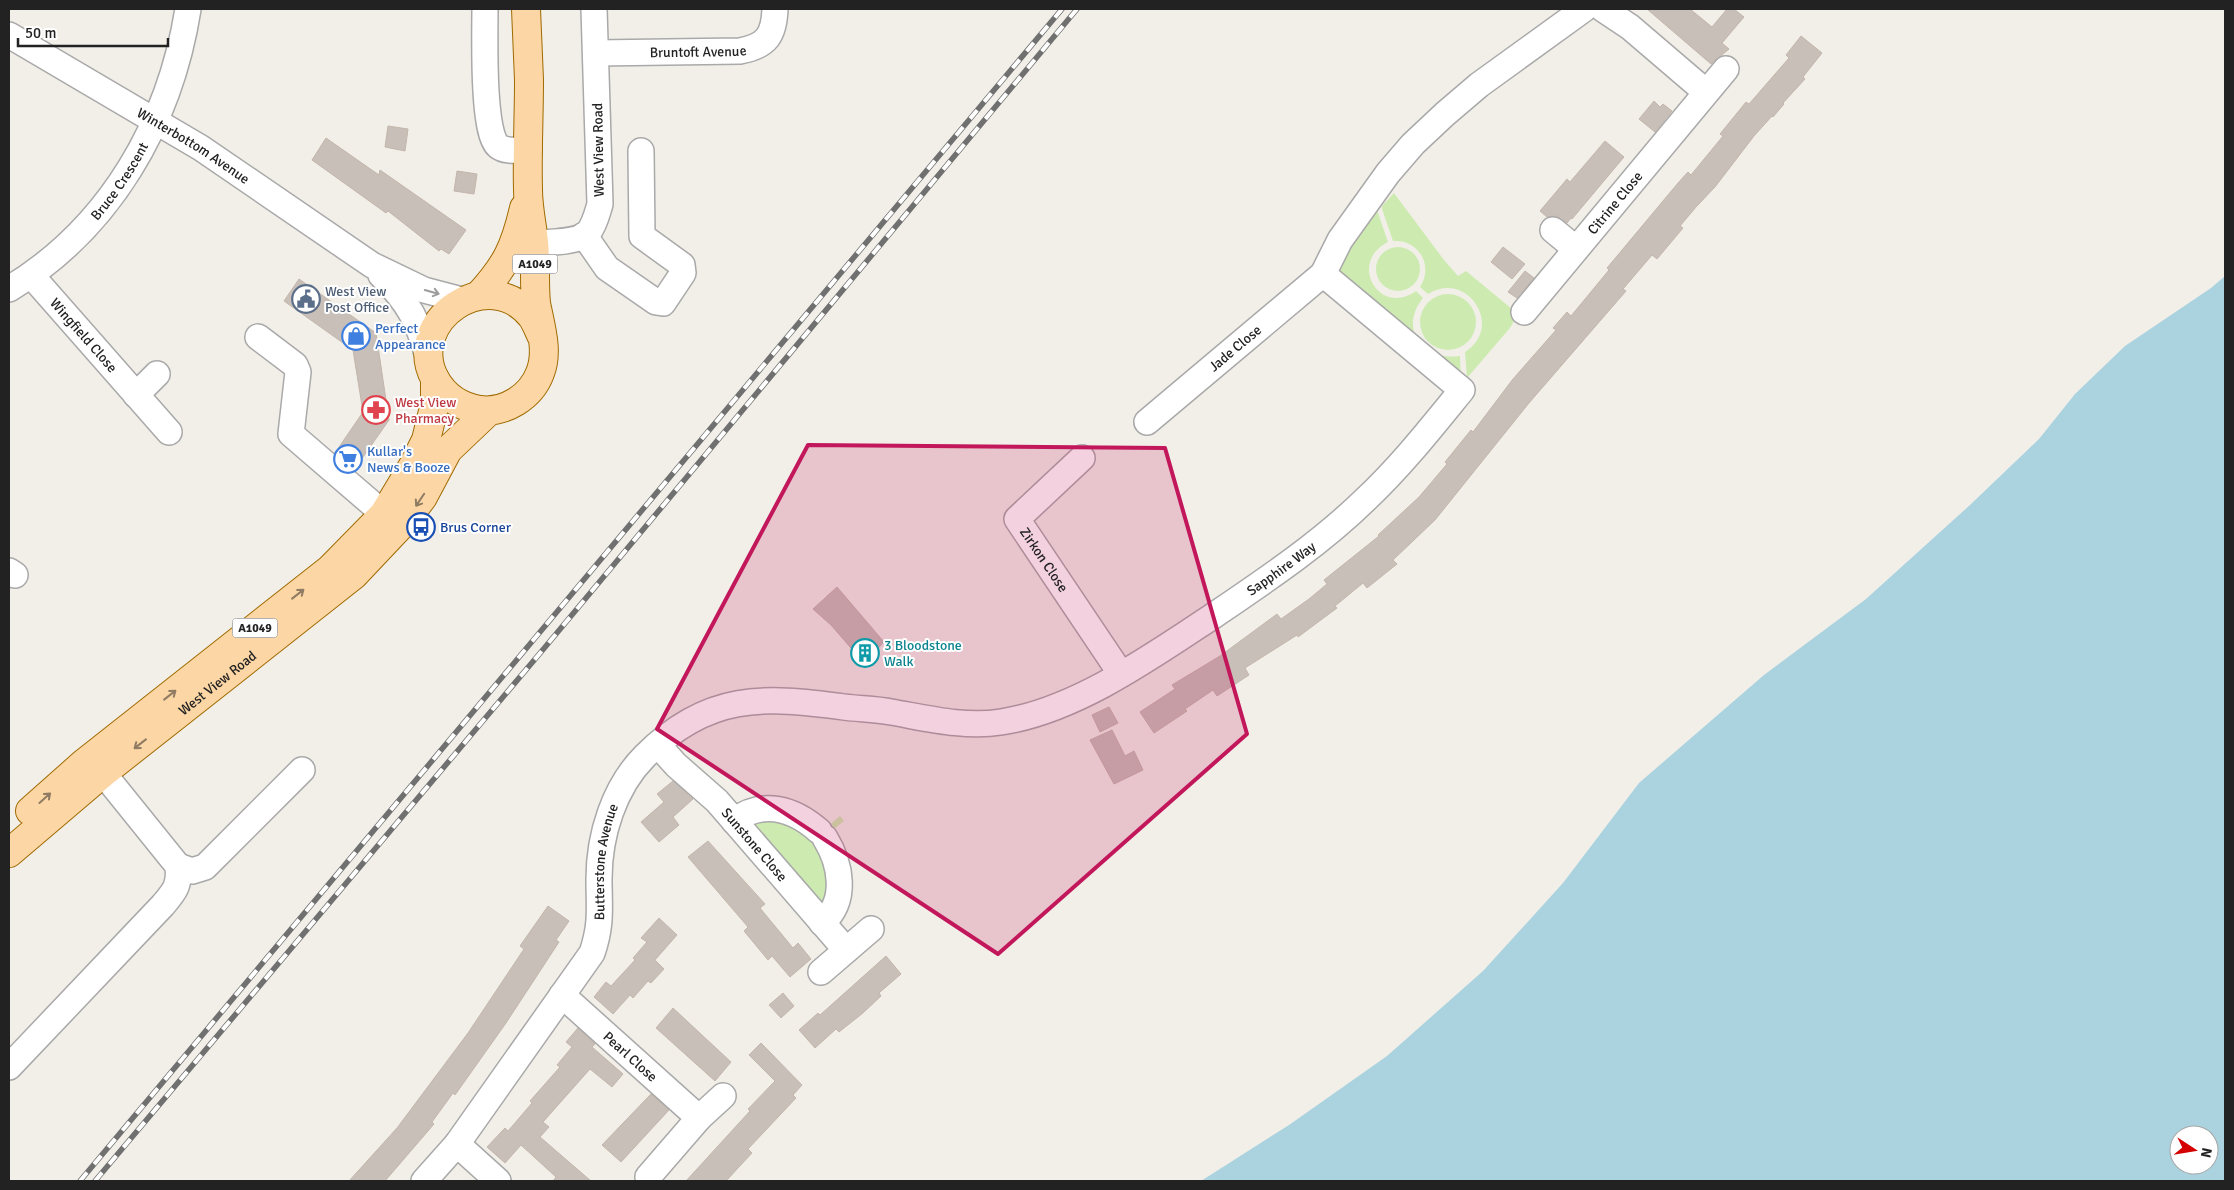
<svg xmlns="http://www.w3.org/2000/svg" width="2234" height="1190" font-family="Signika,sans-serif">
  <rect width="100%" height="100%" fill="#f2efe9"/>
  <!-- grass -->
  <path fill="#cdebb0" d="M1394 193 1444 260 1458 276 1466 271 1518 314 1510 328 1467 378 1465 352C1505 327 1467 269 1428 294L1420 287C1434 266 1419 239 1393 241L1382 209V206Z
    M1376 207 1388 242C1347 263 1380 317 1416 291L1423 298C1398 329 1423 361 1460 356L1461 382 1335 272 1338 265Z
    M1376 269a22 22 0 1 1 44 0a22 22 0 1 1-44 0Z
    M1420 322a28 28 0 1 1 56 0a28 28 0 1 1-56 0Z
    M840 816 844 821 817 842 829 866 825 907 751 820 778 819 814 838Z"/>
  <!-- water -->
  <path fill="#aad3df" fill-rule="evenodd" d="M2225 276V1181H1201L1289 1125 1387 1056 1483 971 1563 883 1639 783 1764 675 1866 599 1970 505 2039 439 2075 394 2125 346 2211 288ZM2179 1135H2209V1165H2179Z"/>
  <!-- building -->
  <path fill="#c7bfb8" stroke="#c4b6ab" d="M1647 9H1690L1712 27 1727 9H1734L1744 17 1722 43 1729 49 1711 64Z
    M1801 36 1822 53 1803 77 1805 79 1783 103 1784 104 1773 117 1772 116 1754 136 1715 187 1696 207 1680 226 1683 228 1657 259 1652 255 1623 289 1626 291 1529 403 1435 520 1393 560 1397 564 1367 588 1363 583 1335 606 1337 608 1298 637 1297 635 1245 668 1249 675 1217 696 1213 690 1185 709 1187 711 1154 733 1140 712 1175 689 1172 685 1220 656 1277 614 1281 619 1309 599 1327 584 1324 580 1379 536 1378 535 1419 497 1447 464 1445 462 1471 430 1473 432 1513 379 1556 330 1553 328 1567 312 1571 316 1609 270 1607 268 1678 183 1688 172 1691 175 1723 136 1720 134 1746 102 1749 104 1789 58 1786 55Z
    M1654 101 1660 107 1663 104 1672 111 1655 132 1639 119Z
    M388 126 408 129 405 151 385 147Z
    M326 138 379 175 380 170 466 230 449 254 441 249 439 251 388 211 386 213 312 160Z
    M1605 141 1624 157 1572 219 1571 218 1567 223 1556 216 1547 217 1540 211 1567 179 1570 182Z
    M457 171 477 174 474 194 454 191Z
    M1503 247 1525 264 1512 279 1491 262Z
    M1525 271 1534 278 1517 298 1508 292Z
    M299 279 376 333 389 420 354 470 335 453 363 412 353 350 284 301Z
    M837 587 884 642 864 663 831 625 813 609Z
    M1109 707 1118 723 1100 732 1092 715Z
    M1112 730 1125 756 1134 751 1143 770 1114 784 1090 740Z
    M673 781 693 799 673 817 679 825 659 842 641 822 664 802 657 794Z
    M708 841 765 904 760 908 793 948 798 943 811 959 790 977 772 956 768 960 744 931 748 927 688 857Z
    M548 906 569 921 556 940 559 942 506 1023 455 1095 453 1093 432 1122 434 1124 385 1181H349L397 1128 468 1033 524 949 520 946Z
    M659 918 677 935 655 960 664 969 651 983 648 981 633 998 630 995 613 1014 594 997 606 982 611 986 635 960 633 958 647 942 641 938Z
    M886 956 901 974 879 993 881 996 863 1013 839 1032 836 1029 815 1048 799 1030 818 1013 820 1015Z
    M783 993 794 1006 781 1018 769 1005Z
    M673 1008 731 1062 715 1081 656 1028Z
    M578 1028 595 1044 592 1047 623 1074 612 1087 590 1069 543 1122 549 1127 540 1137 591 1181H553L556 1177 521 1145 505 1163 487 1147 505 1128 508 1131 532 1103 530 1101 560 1067 557 1065 572 1047 566 1042Z
    M761 1043 802 1085 793 1095 796 1098 748 1149 752 1153 726 1181H686L750 1111 748 1109 775 1081 749 1055Z
    M651 1094 669 1110 621 1162 602 1145Z"/>
  <g fill="none" stroke-linecap="round" stroke-linejoin="round">
    <defs>
      <g id="minor">
        <path d="M485 9C485 33 482 133 498 146 505 152 520 150 529 150"/>
        <path d="M1603 9 1630 27 1706 92"/>
        <path id="s1" d="M9 35 201 148 372 265 424 290 462 300"/>
        <path id="s2" d="M596 53 740 51C767 46 774 35 775 9"/>
        <path d="M1553 230 1576 249"/>
        <path d="M584 235 607 268 656 302 663 303 683 273 682 265 642 236 641 151"/>
        <path d="M515 243C530 243 578 244 588 233 595 224 597 214 600 204L594 9"/>
        <path id="s3" d="M31 275 169 432"/>
        <path d="M381 275C410 304 418 321 429 360"/>
        <path id="s4" d="M9 289C110 228 170 123 188 9"/>
        <path id="s5" d="M1524 312 1726 69"/>
        <path d="M258 337 295 365 298 372 291 434 384 514"/>
        <path d="M136 395 157 374"/>
        <path id="s6" d="M1147 422 1323 274 1340 240 1388 173 1413 144 1445 114 1479 85 1584 9"/>
        <path id="s7" d="M1082 458 1017 519 1121 674"/>
        <path d="M9 571 15 575"/>
        <path id="s8" d="M658 745 676 765 717 801 846 950"/>
        <path d="M734 821C763 799 794 809 819 831"/>
        <path d="M178 866 192 871 205 867 302 770"/>
        <path d="M822 923C848 901 841 864 825 838"/>
        <path d="M821 972 871 929"/>
        <path id="s9" d="M562 995 699 1118 648 1177"/>
        <path d="M9 1067 163 905C175 891 180 885 178 866L103 773"/>
        <path d="M699 1118 723 1096"/>
        <path d="M457 1144 498 1181"/>
        <path id="s10" d="M424 1181 457 1144 592 953C602 924 599 908 599 879 599 835 614 787 645 756 707 693 764 696 844 707 860 709 876 709 891 712 926 718 965 728 1001 722 1075 711 1151 657 1213 616 1266 580 1320 544 1366 499 1401 466 1431 428 1462 390L1323 274"/>
      </g>
      <g id="major">
        <path d="M526 9C527 33 528 57 529 80 529 117 527 153 528 190 528 207 532 225 534 242 536 262 534 283 536 303 540 325 549 351 540 373 531 397 505 413 480 410 461 407 445 397 435 379 404 321 489 262 532 317 536 323 539 331 542 337"/>
        <path d="M479 295C506 266 515 247 524 208"/>
        <path d="M30 811 84 763 330 569 384 514 414 464 426 440 435 403V379"/>
        <path id="s11" d="M9 853 103 773 354 575 405 521 423 497 448 450 489 411"/>
      </g>
    </defs>
    <!-- minor casing -->
    <use href="#minor" stroke="#a9a9a9" stroke-width="28"/>
    <!-- major casing -->
    <use href="#major" stroke="#a06b00" stroke-width="30"/>
    <!-- minor -->
    <use href="#minor" stroke="#fff" stroke-width="25"/>
    <!-- major -->
    <use href="#major" stroke="#fcd6a4" stroke-width="28"/>
    <defs>
      <path id="rail" d="M80 1181 1062 9
        M95 1181 541 652 1077 9"/>
    </defs>
    <!-- rail casing -->
    <use href="#rail" stroke="#707070" stroke-width="5.5"/>
    <!-- rail -->
    <use href="#rail" stroke="#fff" stroke-width="4" stroke-dasharray="11" stroke-linecap="butt"/>
  </g>
  <!-- one-way arrows -->
  <defs><path id="oneway-shaft" d="M-6 0H5M1.5-3L5.5 0L1.5 3" fill="none" stroke-width="1.6" stroke-linecap="round" stroke-linejoin="round" transform="scale(1.25)"/></defs>
  <use stroke="#9c9c9c" href="#oneway-shaft" transform="translate(432 292) rotate(16)"/>
  <g stroke="#8f7c63">
    <use href="#oneway-shaft" transform="translate(420 500) rotate(124)"/>
    <use href="#oneway-shaft" transform="translate(298 594) rotate(-38)"/>
    <use href="#oneway-shaft" transform="translate(170 695) rotate(-38)"/>
    <use href="#oneway-shaft" transform="translate(140 744) rotate(142)"/>
    <use href="#oneway-shaft" transform="translate(45 798) rotate(-42)"/>
  </g>
  <!-- marked area -->
  <path fill="#c2185b" fill-opacity="0.2" stroke="#c2185b" stroke-width="4" stroke-linejoin="round" d="M808 445 1165 448 1247 734 998 954 657 729Z"/>
  <!-- icons -->
  <defs>
    <symbol id="civic-ring" viewBox="-11 -11 22 22"><circle r="9.5" fill="#fff" stroke="#5c6f8a" stroke-width="1.5"/><path d="M-.6-6.5H3V-4.5H.6V-3L4-1V1h2V6H-6V1h2V-1L-.6-3ZM-1.2 2.5V6h2.4V2.5Z" fill="#5c6f8a"/></symbol>
    <symbol id="shop-ring" viewBox="-11 -11 22 22"><circle r="9.5" fill="#fff" stroke="#3f7fe0" stroke-width="1.5"/><path d="M-5-2.5h2.3a2.7 3.5 0 0 1 5.4 0H5L5.5 6h-11ZM-1.5-2.5h3a1.5 2.3 0 0 0-3 0Z" fill="#3f7fe0"/></symbol>
    <symbol id="pharmacy-ring" viewBox="-11 -11 22 22"><circle r="9.5" fill="#fff" stroke="#e0444e" stroke-width="1.5"/><path d="M-2-6h4v4h4v4h-4v4h-4v-4h-4v-4h4Z" fill="#e0444e"/></symbol>
    <symbol id="supermarket-ring" viewBox="-11 -11 22 22"><circle r="9.5" fill="#fff" stroke="#3f7fe0" stroke-width="1.5"/><path d="M-6-5.5h2.5l.6 2H6L4.5 2H-2.5L-4.4-4H-6ZM-1.5 3.2a1.3 1.3 0 1 0 .1 0ZM3 3.2a1.3 1.3 0 1 0 .1 0Z" fill="#3f7fe0"/></symbol>
    <symbol id="bus-ring" viewBox="-11 -11 22 22"><circle r="9.5" fill="#fff" stroke="#1a4fb4" stroke-width="1.5"/><path d="M-5-6H5V4H4V6H2V4H-2V6H-4V4H-5ZM-3.5-4V0h7V-4ZM-3.5 1.2v1.5H-2V1.2ZM2 1.2v1.5H3.5V1.2Z" fill="#1a4fb4"/></symbol>
    <symbol id="building-ring" viewBox="-11 -11 22 22"><circle r="9.5" fill="#fff" stroke="#0f9aa8" stroke-width="1.5"/><path d="M-4-6H4V6H1V3H-1V6H-4ZM-2.5-4.3h1.7v1.8h-1.7ZM.8-4.3h1.7v1.8H.8ZM-2.5-1h1.7V.8h-1.7ZM.8-1h1.7V.8H.8Z" fill="#0f9aa8"/></symbol>
  </defs>
  <g fill-rule="evenodd">
    <use href="#civic-ring" x="290" y="283" width="32" height="32"/>
    <use href="#shop-ring" x="340" y="320" width="32" height="32"/>
    <use href="#pharmacy-ring" x="360" y="394" width="32" height="32"/>
    <use href="#supermarket-ring" x="332" y="443" width="32" height="32"/>
    <use href="#bus-ring" x="405" y="511" width="32" height="32"/>
    <use href="#building-ring" x="849" y="637" width="32" height="32"/>
  </g>
  <g text-anchor="middle" stroke-width="4" stroke-linejoin="round" paint-order="stroke">
    <!-- shield labels -->
    <g fill="#fff" stroke="#646464" stroke-width="1">
      <rect x="512.5" y="254.5" width="45" height="19" rx="4"/>
      <rect x="232.5" y="618.5" width="45" height="19" rx="4"/>
    </g>
    <g font-size="12" font-weight="bold" fill="#222">
      <text x="535" y="268">A1049</text>
      <text x="255" y="632">A1049</text>
    </g>
    <!-- street labels -->
    <g font-size="14" fill="#222" stroke="#fff">
      <text dy="5" stroke="none"><textPath href="#s2" startOffset="102">Bruntoft Avenue</textPath></text>
      <text dy="5" stroke="none"><textPath href="#s1" startOffset="215">Winterbottom Avenue</textPath></text>
      <text transform="translate(598 150) rotate(-91)" y="5">West View Road</text>
      <text dy="5" stroke="none"><textPath href="#s4" startOffset="156">Bruce Crescent</textPath></text>
      <text dy="5" stroke="none"><textPath href="#s5" startOffset="142">Citrine Close</textPath></text>
      <text dy="5" stroke="none"><textPath href="#s3" startOffset="80">Wingfield Close</textPath></text>
      <text dy="5" stroke="none"><textPath href="#s6" startOffset="115">Jade Close</textPath></text>
      <text dy="5" stroke="none"><textPath href="#s7" startOffset="138">Zirkon Close</textPath></text>
      <text dy="5" stroke="none"><textPath href="#s10" startOffset="1188">Sapphire Way</textPath></text>
      <text dy="5" stroke="none"><textPath href="#s11" startOffset="269">West View Road</textPath></text>
      <text dy="5" stroke="none"><textPath href="#s8" startOffset="139">Sunstone Close</textPath></text>
      <text dy="5" stroke="none"><textPath href="#s10" startOffset="376">Butterstone Avenue</textPath></text>
      <text dy="5" stroke="none"><textPath href="#s9" startOffset="92">Pearl Close</textPath></text>
    </g>
    <!-- service labels -->
    <g font-size="14" fill="#4e5e75" stroke="#fff" text-anchor="start">
      <text x="325" y="296">West View<tspan x="325" dy="16">Post Office</tspan></text>
    </g>
    <!-- shop labels -->
    <g font-size="14" fill="#366cbe" stroke="#fff" text-anchor="start">
      <text x="375" y="333">Perfect<tspan x="375" dy="16">Appearance</tspan></text>
      <text x="367" y="456">Kullar's<tspan x="367" dy="16">News &amp; Booze</tspan></text>
    </g>
    <!-- health labels -->
    <g font-size="14" fill="#be3a42" stroke="#fff" text-anchor="start">
      <text x="395" y="407">West View<tspan x="395" dy="16">Pharmacy</tspan></text>
    </g>
    <!-- transit labels -->
    <g font-size="14" fill="#164399" stroke="#fff" text-anchor="start">
      <text x="440" y="532">Brus Corner</text>
    </g>
    <!-- culture labels -->
    <g font-size="14" fill="#0d838f" stroke="#fff" text-anchor="start">
      <text x="884" y="650">3 Bloodstone<tspan x="884" dy="16">Walk</tspan></text>
    </g>
  </g>
  <!-- border -->
  <rect width="2234" height="1190" fill="none" stroke="#222222" stroke-width="20"/>
  <!-- north arrow -->
  <g transform="translate(2194 1150) rotate(102)"><circle r="24" fill="#ffffff" stroke="#a7a7a7"/>
  <path d="M0-4L9 19L0 12L-9 19Z" fill="#d40000"/>
  <text y="-8" font-size="14" font-weight="bold" text-anchor="middle" fill="#222222">N</text>
  </g>
  <!-- scale -->
  <path d="M18 38v8h150v-8" fill="none" stroke="#222222" stroke-width="2.5"/>
  <text x="25" y="38" font-size="15" fill="#222222" stroke="#ffffff" stroke-width="4" paint-order="stroke">50 m</text>
</svg>
